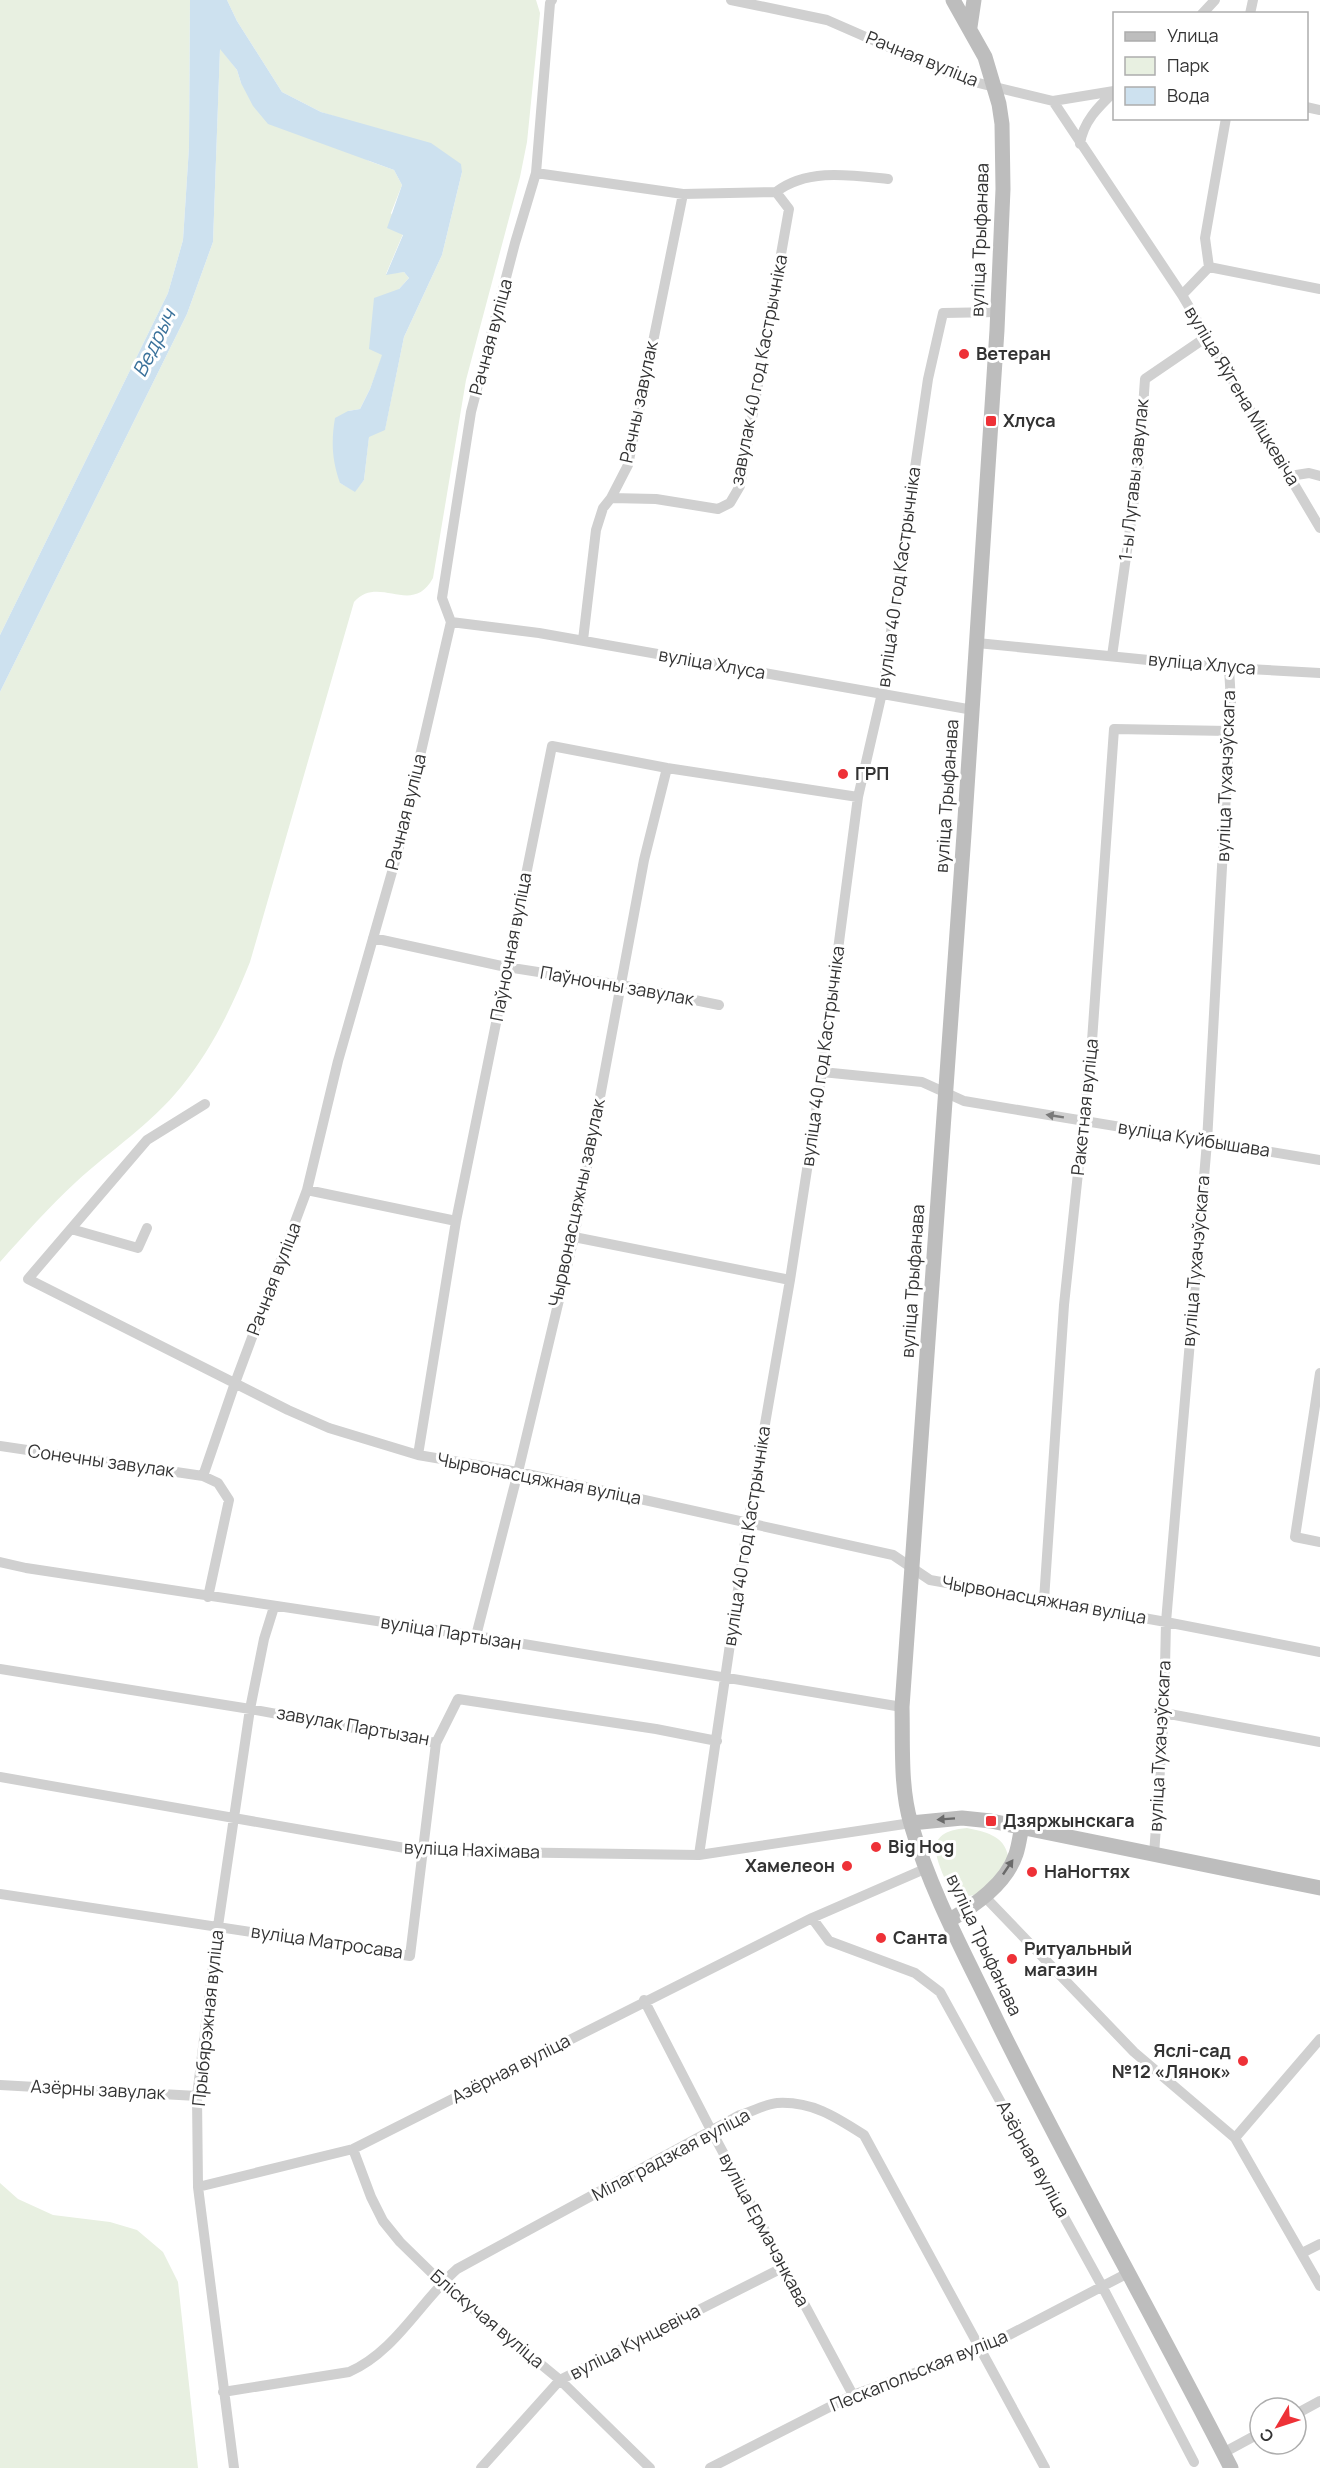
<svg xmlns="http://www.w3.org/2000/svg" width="1320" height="2468" font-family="Manrope,sans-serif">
  <rect width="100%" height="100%" fill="#fff"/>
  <!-- green -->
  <path fill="#e8f0e1" d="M0 0H190L189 147 183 240 168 293 0 635Z
    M227 0H536L540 13 527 142 520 177 466 380 433 578C412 617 379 574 354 602L250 962C232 1007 212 1049 181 1087 151 1124 111 1150 76 1182 49 1207 24 1235 0 1262V692L187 314 213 242 220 48 237 70 241 83 369 161 394 170 402 185 391 213 403 234 386 274 404 272 409 278 399 289 383 354 370 389 360 409 348 411 340 483 355 491 364 480 369 436 385 429 404 337 442 255 462 172 361 125 321 112 282 92 237 21Z
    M967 1828C985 1832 1004 1835 1008 1856 1003 1871 986 1896 967 1896 960 1897 955 1892 949 1889 937 1859 920 1832 967 1828Z
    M0 2183 18 2199 53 2215 110 2222 137 2230 163 2252 178 2282 198 2468H0Z"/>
  <!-- water -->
  <path fill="#cde1ef" d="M190 0H227L237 21 282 92 321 112 431 143 461 164 462 172 442 255 404 337 385 430 369 437 364 480 355 492 340 483C332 460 331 442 335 418L348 411 360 409 370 389 382 355 369 349 374 298 399 289 409 278 404 272 386 275 403 235 387 228 402 185 394 170 268 124 253 106 241 83 237 70 220 49 213 242 187 314 0 692V635L168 293 183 240 189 147Z"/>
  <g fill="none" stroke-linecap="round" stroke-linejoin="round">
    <!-- street -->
    <path stroke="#d0d0d0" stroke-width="10" d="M731 0 827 20 962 79 1053 101 1114 91
      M1202 14 1215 0
      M1250 14 1253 0
      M1053 101 1182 295 1320 528
      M1306 107 1320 110
      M1080 144C1083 122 1098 107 1114 92
      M536 173 683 194 776 192 789 209 740 486 730 503 718 509 656 499 611 498
      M776 192C807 168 850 175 888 179
      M1209 267 1320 289
      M1182 295 1209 267 1205 238 1226 118
      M1290 476 1309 473 1320 476
      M451 622 539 633 973 710
      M583 640 596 530 603 508 611 498 628 465 683 194
      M977 643 1229 668 1320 673
      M1112 656 1139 465 1145 379 1208 336
      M373 938 506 967 621 985 719 1005
      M822 1072 922 1082 964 1101 1320 1160
      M205 1104 147 1140 28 1279 288 1410 329 1428 418 1455 518 1472 893 1555 930 1580 1166 1622 1320 1652
      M307 1190 456 1221
      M71 1229 138 1248 147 1228
      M574 1237 790 1280
      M1320 1373 1295 1537 1320 1542
      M0 1446 203 1476
      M418 1455 456 1221 552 746 667 768 858 797
      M0 1562 26 1568 476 1636 902 1707
      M208 1597 229 1500 218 1483 203 1476 235 1383 307 1190 338 1061 398 851 451 622 442 598 471 412 515 243 536 173 550 3 552 0
      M1044 1600 1064 1305 1092 1041 1114 729 1229 731
      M476 1636 518 1472 574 1237 644 860 667 768
      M0 1669 250 1709 436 1743
      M1164 1713 1320 1742
      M0 1777 422 1851 699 1855 911 1823
      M699 1855 748 1522 790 1280 822 1072 858 797 882 693 928 379 943 313 998 312
      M1154 1855 1164 1713 1166 1622 1207 1142 1231 702 1229 668
      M0 1894 410 1956 436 1743 458 1699 656 1729 717 1741
      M985 1897 1134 2052 1235 2138 1320 2286
      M812 1918 829 1941 915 1973 940 1992 1102 2286 1194 2462
      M644 2000 711 2130 853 2395
      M0 2085 197 2096
      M1235 2138 1320 2039
      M353 2149 371 2197 383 2221 400 2242 442 2283 560 2380 650 2468
      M198 2187 353 2149 812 1918 927 1868
      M1302 2253 1320 2244
      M223 2392 349 2372C395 2352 420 2302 457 2269L740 2115C752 2112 765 2104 777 2103 812 2101 836 2117 864 2135L1045 2468
      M1296 2414 1320 2401
      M1223 2453 1260 2433
      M234 2468 198 2187 197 2096 218 1926 250 1709 264 1639 274 1607
      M481 2468 560 2380 784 2267
      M710 2468 853 2395 982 2349 1128 2273"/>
    <!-- secondary -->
    <path stroke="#bdbdbd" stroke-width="15" d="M953 0 985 57 999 104 1002 124 1003 189 997 330 964 834 902 1707C903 1745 900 1787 911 1824 931 1893 967 1958 998 2023 1072 2173 1155 2319 1231 2468
      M970 27 974 0
      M911 1823 962 1818 991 1821 1320 1888
      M950 1920C975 1905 1006 1884 1016 1854 1019 1845 1020 1835 1022 1826"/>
  </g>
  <!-- one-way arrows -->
  <defs><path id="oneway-solid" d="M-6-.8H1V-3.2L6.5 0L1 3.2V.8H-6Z" transform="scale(1.5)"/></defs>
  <use fill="#7a7a7a" href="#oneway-solid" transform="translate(1055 1116) rotate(-171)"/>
  <g fill="#6a6a6a">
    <use href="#oneway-solid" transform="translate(946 1819) rotate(176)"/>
    <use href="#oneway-solid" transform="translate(1008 1867) rotate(-56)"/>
  </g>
  <!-- markers -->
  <g fill="#ee3137" stroke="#fff" stroke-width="2">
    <circle cx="964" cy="354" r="6"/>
    <rect x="985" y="415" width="12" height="12" rx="3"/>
    <circle cx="843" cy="774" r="6"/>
    <rect x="985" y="1815" width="12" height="12" rx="3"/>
    <circle cx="876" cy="1847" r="6"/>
    <circle cx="847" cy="1866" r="6"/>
    <circle cx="1032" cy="1872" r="6"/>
    <circle cx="881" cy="1938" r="6"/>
    <circle cx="1012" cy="1959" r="6"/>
    <circle cx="1243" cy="2061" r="6"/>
  </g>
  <g text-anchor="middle" stroke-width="6" stroke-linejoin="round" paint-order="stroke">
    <!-- street labels -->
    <g font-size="18" fill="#333" stroke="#fff">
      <text transform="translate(922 59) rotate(22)" y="6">Рачная вуліца</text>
      <text transform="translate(980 240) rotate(-88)" y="6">вуліца Трыфанава</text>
      <text transform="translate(491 337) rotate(-75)" y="6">Рачная вуліца</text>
      <text transform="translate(759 370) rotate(-79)" y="6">завулак 40 год Кастрычніка</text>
      <text transform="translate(1242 396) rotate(59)" y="6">вуліца Яўгена Міцкевіча</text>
      <text transform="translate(639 402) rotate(-78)" y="6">Рачны завулак</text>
      <text transform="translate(1134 480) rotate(-84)" y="6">1-ы Лугавы завулак</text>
      <text transform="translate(899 577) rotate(-82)" y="6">вуліца 40 год Кастрычніка</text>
      <text transform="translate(712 664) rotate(10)" y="6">вуліца Хлуса</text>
      <text transform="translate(1202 664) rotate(5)" y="6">вуліца Хлуса</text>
      <text transform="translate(1226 776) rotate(-88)" y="6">вуліца Тухачэўскага</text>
      <text transform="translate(947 796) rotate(-86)" y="6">вуліца Трыфанава</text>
      <text transform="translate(406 812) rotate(-76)" y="6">Рачная вуліца</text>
      <text transform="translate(511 947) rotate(-79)" y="6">Паўночная вуліца</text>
      <text transform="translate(617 986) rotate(10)" y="6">Паўночны завулак</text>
      <text transform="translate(823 1056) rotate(-82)" y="6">вуліца 40 год Кастрычніка</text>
      <text transform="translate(1085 1107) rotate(-84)" y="6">Ракетная вуліца</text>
      <text transform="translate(1194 1139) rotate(9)" y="6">вуліца Куйбышава</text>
      <text transform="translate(577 1203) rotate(-78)" y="6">Чырвонасцяжны завулак</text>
      <text transform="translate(1196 1261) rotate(-85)" y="6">вуліца Тухачэўскага</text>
      <text transform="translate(274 1279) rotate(-69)" y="6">Рачная вуліца</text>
      <text transform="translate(913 1281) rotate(-86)" y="6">вуліца Трыфанава</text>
      <text transform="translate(101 1461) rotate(8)" y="6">Сонечны завулак</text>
      <text transform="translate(539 1479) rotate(11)" y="6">Чырвонасцяжная вуліца</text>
      <text transform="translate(747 1536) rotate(-81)" y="6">вуліца 40 год Кастрычніка</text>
      <text transform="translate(1044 1600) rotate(10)" y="6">Чырвонасцяжная вуліца</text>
      <text transform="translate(451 1633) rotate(9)" y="6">вуліца Партызан</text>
      <text transform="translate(353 1726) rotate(10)" y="6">завулак Партызан</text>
      <text transform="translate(1160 1746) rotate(-87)" y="6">вуліца Тухачэўскага</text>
      <text transform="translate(472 1850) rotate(2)" y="6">вуліца Нахімава</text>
      <text transform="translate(327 1942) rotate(8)" y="6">вуліца Матросава</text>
      <text transform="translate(984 1945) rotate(65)" y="6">вуліца Трыфанава</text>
      <text transform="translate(208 2018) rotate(-84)" y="6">Прыбярэжная вуліца</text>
      <text transform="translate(511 2069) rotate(-27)" y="6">Азёрная вуліца</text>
      <text transform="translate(98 2090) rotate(3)" y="6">Азёрны завулак</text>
      <text transform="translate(671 2155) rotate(-28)" y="6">Мілаградзкая вуліца</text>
      <text transform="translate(1033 2159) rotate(61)" y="6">Азёрная вуліца</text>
      <text transform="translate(764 2230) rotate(62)" y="6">вуліца Ермачэнкава</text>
      <text transform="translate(487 2319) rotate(40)" y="6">Бліскучая вуліца</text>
      <text transform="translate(635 2342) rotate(-27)" y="6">вуліца Кунцевіча</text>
      <text transform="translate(919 2371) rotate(-22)" y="6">Пескапольская вуліца</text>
    </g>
    <!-- poi labels -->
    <g font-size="18" font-weight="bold" fill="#333" stroke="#fff" text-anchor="start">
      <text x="976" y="360">Ветеран</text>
      <text x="1003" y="427">Хлуса</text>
      <text x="855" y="780">ГРП</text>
      <text x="1003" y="1827">Дзяржынскага</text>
      <text x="888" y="1853">Big Hog</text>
      <text x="835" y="1872" text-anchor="end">Хамелеон</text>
      <text x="1044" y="1878">НаНогтях</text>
      <text x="893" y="1944">Санта</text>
      <text x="1024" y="1955">Ритуальный<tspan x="1024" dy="21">магазин</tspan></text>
      <text x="1231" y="2057" text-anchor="end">Яслі-сад<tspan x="1231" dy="21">№12 «Лянок»</tspan></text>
    </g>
    <!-- water labels -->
    <g font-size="20" font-style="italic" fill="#3b729b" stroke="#fff">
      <text transform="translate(154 343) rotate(-64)" y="7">Ведрыч</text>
    </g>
  </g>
  <!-- legend -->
  <rect x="1113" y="12" width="195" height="108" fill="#ffffff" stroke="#adadad" stroke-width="1.5"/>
  <rect x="1125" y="32" width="30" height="9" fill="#bdbdbd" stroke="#adadad" stroke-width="1.5"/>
  <text x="1167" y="42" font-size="18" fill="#333333">Улица</text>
  <rect x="1125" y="57" width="30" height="18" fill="#e8f0e1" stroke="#adadad" stroke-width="1.5"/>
  <text x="1167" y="72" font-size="18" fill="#333333">Парк</text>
  <rect x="1125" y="87" width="30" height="18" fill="#cde1ef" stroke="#adadad" stroke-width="1.5"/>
  <text x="1167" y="102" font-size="18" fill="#333333">Вода</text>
  <!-- north arrow -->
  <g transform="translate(1278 2426) rotate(231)"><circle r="28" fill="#ffffff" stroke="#adadad" stroke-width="1.5"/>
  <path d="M0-4.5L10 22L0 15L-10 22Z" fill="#ee3137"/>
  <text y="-9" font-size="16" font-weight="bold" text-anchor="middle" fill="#333333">С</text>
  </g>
</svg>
